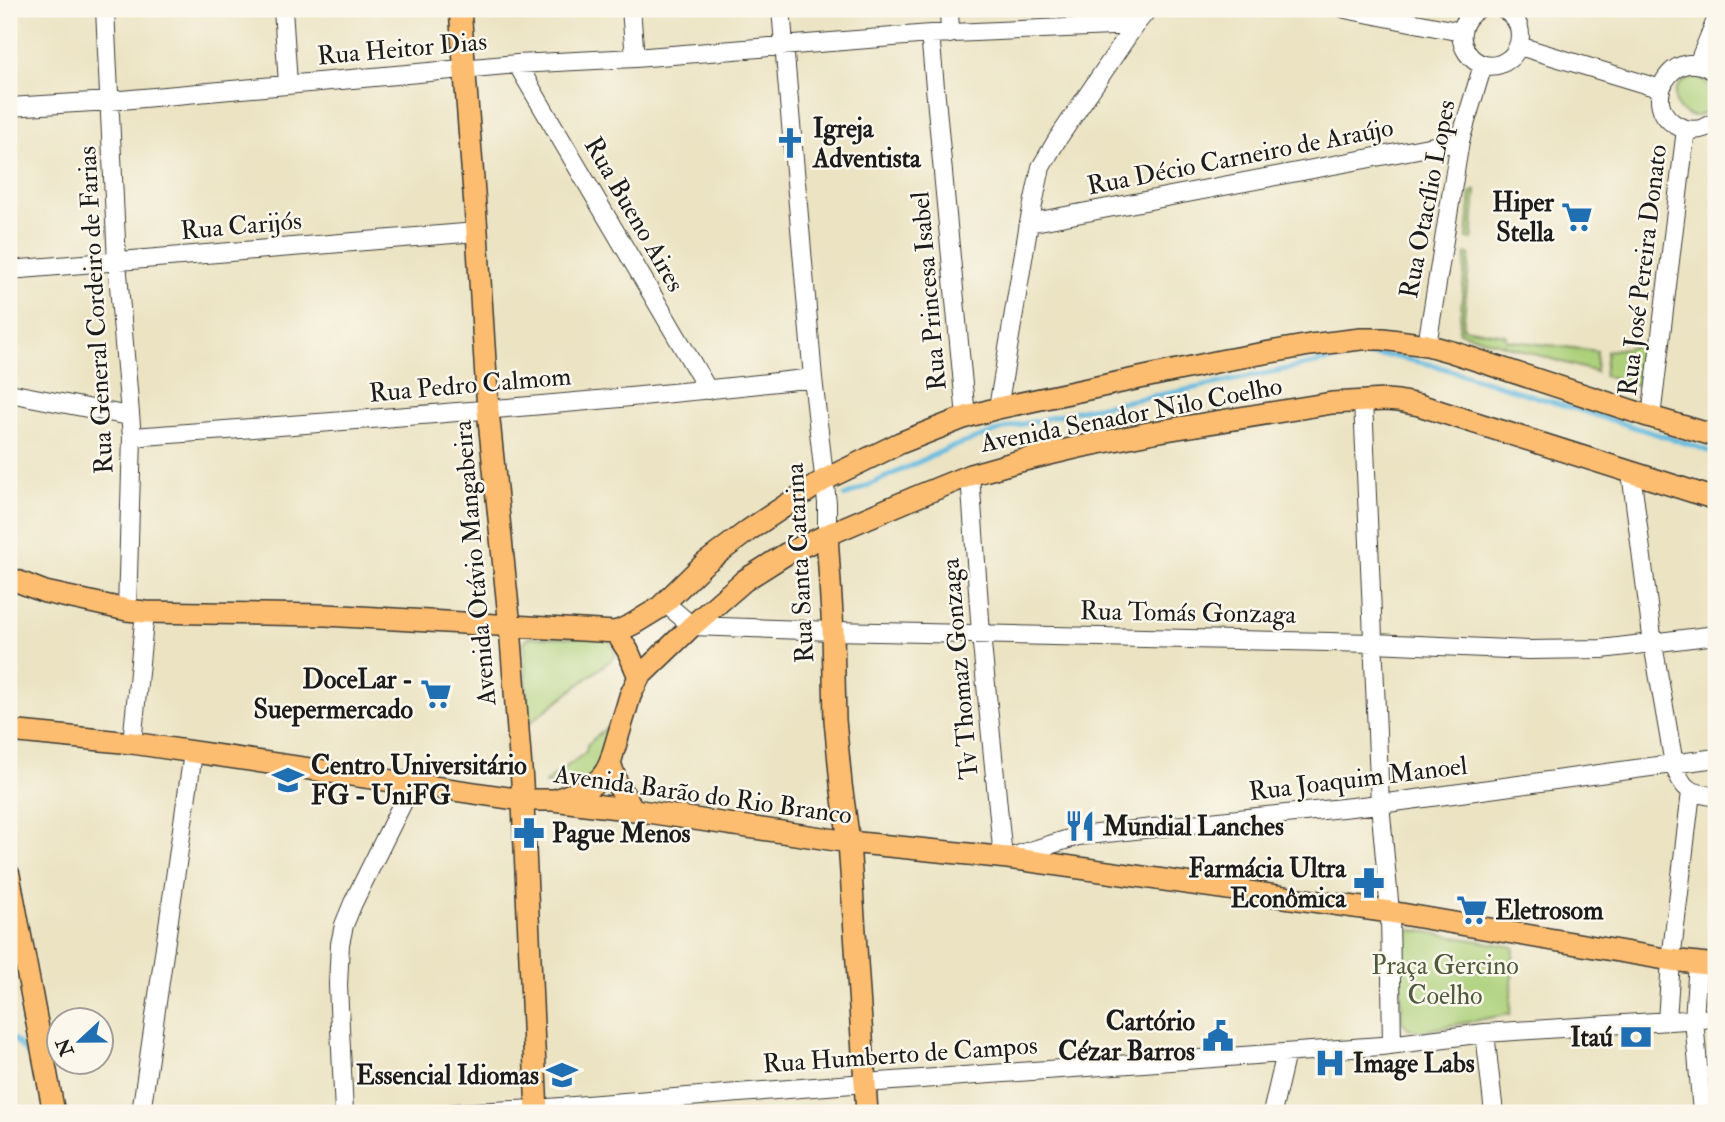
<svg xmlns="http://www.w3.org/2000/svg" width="1725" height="1122" font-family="'IM FELL Double Pica',serif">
  <rect width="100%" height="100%" fill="#fbf7ec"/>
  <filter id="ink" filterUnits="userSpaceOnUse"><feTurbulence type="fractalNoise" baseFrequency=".0143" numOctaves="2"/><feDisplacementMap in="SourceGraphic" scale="14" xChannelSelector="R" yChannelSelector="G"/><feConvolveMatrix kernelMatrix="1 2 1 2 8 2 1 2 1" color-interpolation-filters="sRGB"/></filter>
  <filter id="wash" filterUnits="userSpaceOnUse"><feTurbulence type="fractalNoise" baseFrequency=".00686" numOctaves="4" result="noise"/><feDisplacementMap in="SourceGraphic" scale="28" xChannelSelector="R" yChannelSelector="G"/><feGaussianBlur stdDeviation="1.57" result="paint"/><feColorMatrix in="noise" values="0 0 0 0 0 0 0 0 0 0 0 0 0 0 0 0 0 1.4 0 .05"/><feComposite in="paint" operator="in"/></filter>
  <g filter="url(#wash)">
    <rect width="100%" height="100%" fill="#ebe3c2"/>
    <!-- green -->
    <path fill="#acd079" stroke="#64764a" stroke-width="2" d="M1675 97a19 19 0 1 1 38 0a19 19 0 1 1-38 0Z
      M1476 190 1472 240 1467 239 1471 193Z
      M1466 254H1470L1463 328 1506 335V340L1597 351 1596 372 1459 332Z
      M1649 344C1649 358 1651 375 1645 388L1604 376 1607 351Z
      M528 637 609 638 616 656 528 724 524 643Z
      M607 727 604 769 571 791 554 787 545 783 586 752 587 745Z
      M1414 930 1514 947 1510 1014 1417 1032 1408 1028 1402 1021 1399 939 1404 932Z
      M1706 971 1716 972V1010L1703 1011Z"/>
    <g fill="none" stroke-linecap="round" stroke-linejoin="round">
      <!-- stream -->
      <path stroke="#62b9df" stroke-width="5" d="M845 496 949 448 1007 428 1085 409 1181 391 1354 355 1391 356 1433 365 1692 445 1716 454
        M9 1036 17 1042 32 1059"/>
    </g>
  </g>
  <g filter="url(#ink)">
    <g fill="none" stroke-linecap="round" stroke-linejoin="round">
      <defs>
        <path id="minor" d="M105 9 117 262 132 437 127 610
          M283 9 288 84
          M631 9 635 58
          M781 9 813 378 827 503V535
          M949 9 950 34
          M1345 9 1461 32
          M1478 9C1440 33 1476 84 1509 59 1516 54 1520 44 1520 35 1520 23 1512 14 1503 9
          M930 34 966 417
          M1519 46 1661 89
          M517 64 708 390
          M1698 64 1716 20
          M1716 73C1672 39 1636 108 1680 127 1694 133 1706 129 1716 121
          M9 107 110 101 517 64 635 58 930 34 1135 25
          M1029 223 1460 141
          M9 270 477 232
          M1427 345 1460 141 1483 65
          M9 393 129 416
          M1363 401 1380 804 1390 912 1392 1045
          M998 408 1029 223 1041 167 1057 140 1135 25 1148 9
          M1651 417 1686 129
          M132 437C359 420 586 404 813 378
          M1631 472 1653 644 1674 764C1683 792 1690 792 1716 797
          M970 475 981 634 1003 858
          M665 603 692 626 833 631 1374 643 1529 650 1602 649 1716 635
          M132 743 145 612
          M1008 858 1078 836 1380 804 1716 758
          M1698 963 1694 1019 1702 1113
          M1667 1021 1671 960 1691 792
          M1485 1033 1494 1113
          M141 1113 193 753
          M344 1113 338 985 340 944 344 925 353 903 412 784
          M453 1113 536 1109 865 1083 1381 1046 1485 1033 1716 1018
          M1272 1113 1286 1053"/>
        <path id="major" d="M460 9 477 232 488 410 510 627 522 782 537 1113
          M827 535 833 631 835 720 841 784 849 842 867 1113
          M9 578 45 592 127 610 145 612 326 615 616 632 633 624 659 608 704 564 749 530 824 480 900 443 966 417 998 408 1225 360 1310 345 1361 339H1383L1427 345 1452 352 1651 417 1716 436
          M616 632 628 651 639 677
          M9 731 132 743 523 800H553L634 810 849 842 1008 858 1390 912 1671 960 1716 965
          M610 763 618 786 634 810
          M558 799 587 788 600 779 606 771 610 763 630 696 639 677 692 626 745 580 786 554 827 535 916 497 970 475 1016 462 1079 447 1154 432 1332 403 1385 400 1398 401 1419 405 1716 499
          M9 875 54 1113"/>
      </defs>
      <!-- minor casing -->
      <use href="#minor" stroke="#3b3a35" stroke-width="20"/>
      <!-- major casing -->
      <use href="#major" stroke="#3b3a35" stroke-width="24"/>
      <!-- minor -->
      <use href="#minor" stroke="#fff" stroke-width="18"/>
      <!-- major -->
      <use href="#major" stroke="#fcbd6f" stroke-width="21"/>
    </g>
  </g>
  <!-- icons -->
  <defs>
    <symbol id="church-bare" viewBox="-9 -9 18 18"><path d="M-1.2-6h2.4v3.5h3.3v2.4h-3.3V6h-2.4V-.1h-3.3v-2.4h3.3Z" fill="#1f6fb2" stroke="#fbf7ec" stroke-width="2.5" paint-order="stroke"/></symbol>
    <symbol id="supermarket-bare" viewBox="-9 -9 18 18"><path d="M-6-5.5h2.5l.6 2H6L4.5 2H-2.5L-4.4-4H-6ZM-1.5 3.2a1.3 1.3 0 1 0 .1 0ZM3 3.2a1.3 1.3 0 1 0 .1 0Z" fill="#1f6fb2" stroke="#fbf7ec" stroke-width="2.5" paint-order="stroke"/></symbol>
    <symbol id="university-bare" viewBox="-9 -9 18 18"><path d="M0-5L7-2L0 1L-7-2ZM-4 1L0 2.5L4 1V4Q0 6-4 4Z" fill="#1f6fb2" stroke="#fbf7ec" stroke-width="2.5" paint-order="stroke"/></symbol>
    <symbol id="restaurant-bare" viewBox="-9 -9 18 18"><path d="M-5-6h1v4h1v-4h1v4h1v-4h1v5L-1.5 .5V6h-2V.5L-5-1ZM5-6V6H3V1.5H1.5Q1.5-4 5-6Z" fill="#1f6fb2" stroke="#fbf7ec" stroke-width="2.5" paint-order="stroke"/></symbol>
    <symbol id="pharmacy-bare" viewBox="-9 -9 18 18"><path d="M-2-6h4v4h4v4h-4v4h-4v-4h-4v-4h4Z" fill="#1f6fb2" stroke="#fbf7ec" stroke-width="2.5" paint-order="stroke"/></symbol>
    <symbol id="civic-bare" viewBox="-9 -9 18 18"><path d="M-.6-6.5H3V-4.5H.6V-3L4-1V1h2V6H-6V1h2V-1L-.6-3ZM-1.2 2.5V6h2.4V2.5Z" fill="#1f6fb2" stroke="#fbf7ec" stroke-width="2.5" paint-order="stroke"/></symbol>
    <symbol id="bank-bare" viewBox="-9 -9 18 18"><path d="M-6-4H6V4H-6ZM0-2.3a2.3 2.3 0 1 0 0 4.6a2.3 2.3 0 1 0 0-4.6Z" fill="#1f6fb2" stroke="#fbf7ec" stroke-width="2.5" paint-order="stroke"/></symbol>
    <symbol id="hospital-bare" viewBox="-9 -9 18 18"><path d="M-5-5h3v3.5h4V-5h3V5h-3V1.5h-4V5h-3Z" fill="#1f6fb2" stroke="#fbf7ec" stroke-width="2.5" paint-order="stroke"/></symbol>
    <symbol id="school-bare" viewBox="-9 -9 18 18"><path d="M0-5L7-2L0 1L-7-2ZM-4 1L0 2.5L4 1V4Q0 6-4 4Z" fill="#1f6fb2" stroke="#fbf7ec" stroke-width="2.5" paint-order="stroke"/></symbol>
  </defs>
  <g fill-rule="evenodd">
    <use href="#church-bare" x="768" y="121" width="44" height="44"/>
    <use href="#supermarket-bare" x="1555" y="195" width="44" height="44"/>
    <use href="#supermarket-bare" x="414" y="672" width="44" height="44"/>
    <use href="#university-bare" x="266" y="758" width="44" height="44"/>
    <use href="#restaurant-bare" x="1058" y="804" width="44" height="44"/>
    <use href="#pharmacy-bare" x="507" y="811" width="44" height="44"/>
    <use href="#pharmacy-bare" x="1347" y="861" width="44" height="44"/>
    <use href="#supermarket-bare" x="1450" y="888" width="44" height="44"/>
    <use href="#civic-bare" x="1196" y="1014" width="44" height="44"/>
    <use href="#bank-bare" x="1614" y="1015" width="44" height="44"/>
    <use href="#hospital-bare" x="1308" y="1041" width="44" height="44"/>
    <use href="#school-bare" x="540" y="1053" width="44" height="44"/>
  </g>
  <g text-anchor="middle" stroke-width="5" stroke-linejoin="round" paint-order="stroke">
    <!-- street labels -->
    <g font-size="26" fill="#1c1c1c" stroke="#fbf7ec">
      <text transform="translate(402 48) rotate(-5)" y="9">Rua Heitor Dias</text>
      <text transform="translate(1240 156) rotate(-11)" y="9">Rua Décio Carneiro de Araújo</text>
      <text transform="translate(1427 199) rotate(-79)" y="9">Rua Otacílio Lopes</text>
      <text transform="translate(635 214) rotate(60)" y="9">Rua Bueno Aires</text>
      <text transform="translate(241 225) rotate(-5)" y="9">Rua Carijós</text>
      <text transform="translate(1642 270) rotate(-83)" y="9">Rua José Pereira Donato</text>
      <text transform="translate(928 291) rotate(-95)" y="9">Rua Princesa Isabel</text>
      <text transform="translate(95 310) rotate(-93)" y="9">Rua General Cordeiro de Farias</text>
      <text transform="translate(470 384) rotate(-5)" y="9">Rua Pedro Calmom</text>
      <text transform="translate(1131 414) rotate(-11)" y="9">Avenida Senador Nilo Coelho</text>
      <text transform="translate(474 563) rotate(-95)" y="9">Avenida Otávio Mangabeira</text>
      <text transform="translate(799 563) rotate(-93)" y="9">Rua Santa Catarina</text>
      <text transform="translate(1188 612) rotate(1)" y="9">Rua Tomás Gonzaga</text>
      <text transform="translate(959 669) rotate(-95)" y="9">Tv Thomaz Gonzaga</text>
      <text transform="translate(1358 778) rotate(-7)" y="9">Rua Joaquim Manoel</text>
      <text transform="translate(703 794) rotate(8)" y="9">Avenida Barão do Rio Branco</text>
      <text transform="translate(900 1054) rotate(-4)" y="9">Rua Humberto de Campos</text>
    </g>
    <!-- poi labels -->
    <g font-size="26" font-weight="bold" fill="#1c1c1c" stroke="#fbf7ec" text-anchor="start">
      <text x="813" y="137">Igreja<tspan x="813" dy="30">Adventista</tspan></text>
      <text x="1554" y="211" text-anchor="end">Hiper<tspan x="1554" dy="30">Stella</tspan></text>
      <text x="413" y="688" text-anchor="end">DoceLar -<tspan x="413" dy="30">Suepermercado</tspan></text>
      <text x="311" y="774">Centro Universitário<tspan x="311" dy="30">FG - UniFG</tspan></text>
      <text x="1103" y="835">Mundial Lanches</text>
      <text x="552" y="842">Pague Menos</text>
      <text x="1346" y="877" text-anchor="end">Farmácia Ultra<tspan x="1346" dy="30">Econômica</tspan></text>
      <text x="1495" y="919">Eletrosom</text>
      <text x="1195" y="1030" text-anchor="end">Cartório<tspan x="1195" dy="30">Cézar Barros</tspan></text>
      <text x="1613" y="1046" text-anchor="end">Itaú</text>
      <text x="1353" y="1072">Image Labs</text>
      <text x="539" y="1084" text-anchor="end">Essencial Idiomas</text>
    </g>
    <!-- park labels -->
    <g font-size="26" fill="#4e5b3d" stroke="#fbf7ec">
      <text x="1445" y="974">Praça Gercino<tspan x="1445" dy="30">Coelho</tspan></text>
    </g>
  </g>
  <!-- margin -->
  <rect width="1725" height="1122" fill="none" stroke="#fbf7ec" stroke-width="35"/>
  <!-- north arrow -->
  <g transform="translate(80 1041) rotate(248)"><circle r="33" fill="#fbf7ec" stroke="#a29f99" stroke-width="2"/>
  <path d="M0-5L12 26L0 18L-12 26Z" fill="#1f6fb2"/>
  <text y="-10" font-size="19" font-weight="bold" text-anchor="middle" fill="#1c1c1c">N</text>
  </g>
</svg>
